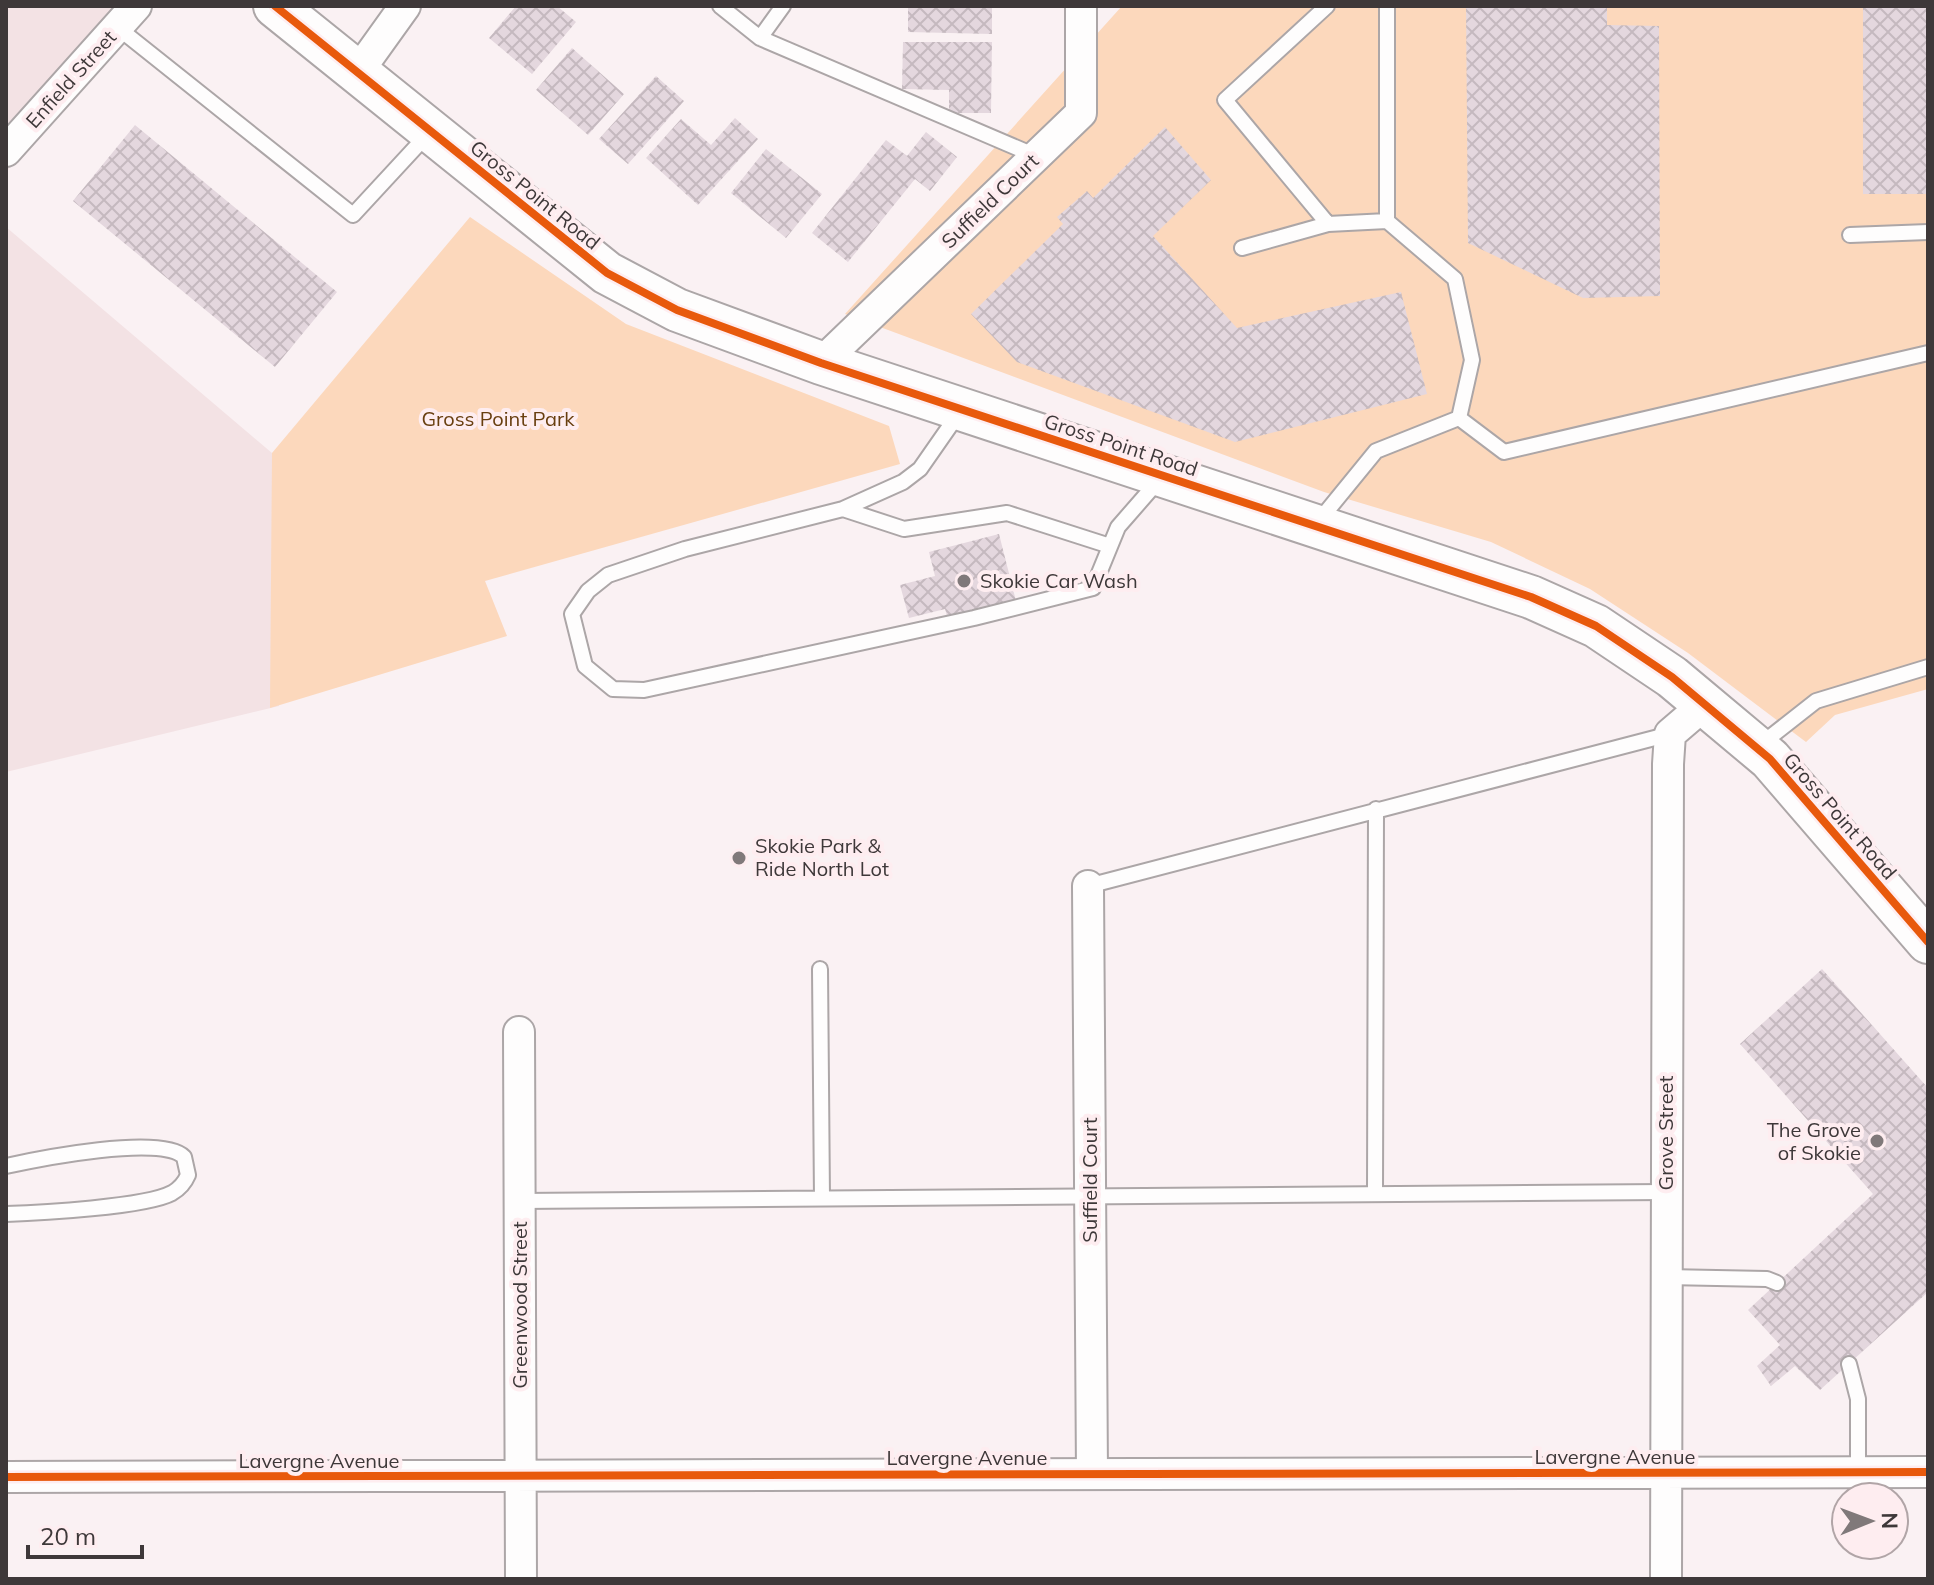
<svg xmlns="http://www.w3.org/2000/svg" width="1934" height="1585" font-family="Mulish,sans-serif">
  <defs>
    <pattern id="building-cross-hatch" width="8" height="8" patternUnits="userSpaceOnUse" patternTransform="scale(2)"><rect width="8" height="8" fill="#e4d7de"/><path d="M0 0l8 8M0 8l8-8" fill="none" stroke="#c5b9bf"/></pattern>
  </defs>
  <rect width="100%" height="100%" fill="#faf1f3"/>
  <!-- built -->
  <path fill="#f3e2e4" d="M6 6H146L6 172Z
    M6 227 272 453 279 706 6 772Z"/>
  <!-- green -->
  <path fill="#fcd8bc" d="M1122 6H1928V689L1835 715 1806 742 1688 653 1590 589 1491 542 1324 492 845 314Z
    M470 217 626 324 889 426 900 464 485 581 507 636 270 708 272 453Z"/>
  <!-- building -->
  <path fill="url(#building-cross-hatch)" d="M516 6H557L576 22 532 74 489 38Z
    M908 6H992V34L908 32Z
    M1466 6H1607V25L1659 26 1660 296 1583 298 1468 243Z
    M1863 6H1928V194H1863Z
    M903 42H992L991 113H949V90L902 89Z
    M572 48 624 94 588 135 536 90Z
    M656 76 684 101 628 164 599 139Z
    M735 118 758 139 698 205 646 158 681 119 711 145Z
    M135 125 337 292 275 367 73 201Z
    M1165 127 1211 180 1153 236 1237 328 1401 292 1427 394 1235 442 1017 362 971 314 1063 224 1057 217 1087 191 1093 198Z
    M926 132 957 157 930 191 915 179 848 262 812 233 886 140 907 156Z
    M766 149 822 194 786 238 731 193Z
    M999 534 1016 601 948 619 945 609 909 618 900 585 935 576 929 552Z
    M1822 969 1928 1088V1292L1820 1390 1795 1366 1771 1386 1757 1366 1780 1345 1748 1310 1873 1194 1740 1044Z"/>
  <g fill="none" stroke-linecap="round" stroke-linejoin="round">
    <defs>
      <path id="service" d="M720 6 760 38 1036 156
        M1327 6 1225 100 1328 224 1387 221
        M1387 6V221L1455 279 1472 360 1459 418
        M117 27 353 215 427 135
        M760 38 783 6
        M1850 235 1928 232
        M1242 248 1328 224
        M959 413 920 469 903 482 843 509 685 549 608 575 588 591 572 614 585 666 613 689 644 690 974 618 1093 588 1118 527 1159 480
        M843 509 904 529 1007 513 1110 546
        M1318 522 1376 451 1459 418 1504 452 1928 353
        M1760 745 1816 701 1928 667
        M1088 886 1670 734
        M820 969 822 1198
        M6 1166C38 1159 162 1134 184 1157L188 1175C185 1182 179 1189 172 1193 146 1207 39 1213 6 1214
        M1375 1194 1376 809
        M520 1201 1666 1192
        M1666 1277 1767 1279 1777 1283
        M1849 1364 1858 1399V1472"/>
      <path id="minor" d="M357 73 405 6
        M6 151 136 6
        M821 363 1081 113V6
        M1088 886 1092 1473
        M519 1032 521 1579
        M6 1477 1928 1472
        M1666 1579 1668 764 1670 734 1705 704"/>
      <path id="secondary" d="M275 6 607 273 677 310 821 363 1531 597 1596 626 1672 677 1770 759 1928 942"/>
    </defs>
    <!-- service casing -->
    <use href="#service" stroke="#aca6a7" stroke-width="18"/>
    <!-- minor casing -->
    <use href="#minor" stroke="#aca6a7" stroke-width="34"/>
    <!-- secondary casing -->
    <use href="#secondary" stroke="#aca6a7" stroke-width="46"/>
    <!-- service -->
    <use href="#service" stroke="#fefdfd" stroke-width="14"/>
    <!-- minor -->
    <use href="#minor" stroke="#fefdfd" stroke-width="30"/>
    <!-- secondary -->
    <use href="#secondary" stroke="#fefdfd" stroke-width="42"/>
    <defs>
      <path id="cycleway" d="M275 6 607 273 677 310 821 363 1531 597 1596 626 1672 677 1770 759 1928 942
        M6 1477 1928 1472"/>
    </defs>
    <!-- cycleway casing -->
    <use href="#cycleway" stroke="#feedf0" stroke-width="13"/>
    <!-- cycleway -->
    <use href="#cycleway" stroke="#e8590c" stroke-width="8"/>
  </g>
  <!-- markers -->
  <g fill="#80797a" stroke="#feedf0" stroke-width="3">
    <circle cx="964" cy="581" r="8"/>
    <circle cx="739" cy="858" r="8"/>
    <circle cx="1877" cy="1141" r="8"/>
  </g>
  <g text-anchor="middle" stroke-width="8" stroke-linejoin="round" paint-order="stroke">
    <!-- street labels -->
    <g font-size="20" fill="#3e3839" stroke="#feedf0">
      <text transform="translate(71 79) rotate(-48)" y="7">Enfield Street</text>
      <text transform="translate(535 195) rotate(39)" y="7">Gross Point Road</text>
      <text transform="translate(990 201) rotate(-44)" y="7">Suffield Court</text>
      <text transform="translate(1121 445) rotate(18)" y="7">Gross Point Road</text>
      <text transform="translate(1840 816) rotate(49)" y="7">Gross Point Road</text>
      <text transform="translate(1666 1133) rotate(-90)" y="7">Grove Street</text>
      <text transform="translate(1090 1180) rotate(-90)" y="7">Suffield Court</text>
      <text transform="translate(520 1305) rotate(-90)" y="7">Greenwood Street</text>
      <text x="1615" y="1464">Lavergne Avenue</text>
      <text x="967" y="1465">Lavergne Avenue</text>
      <text x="319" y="1468">Lavergne Avenue</text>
    </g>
    <!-- park labels -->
    <g font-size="20" fill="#683e0f" stroke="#feedf0">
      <text x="498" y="426">Gross Point Park</text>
    </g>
    <!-- poi labels -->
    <g font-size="20" fill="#3e3839" stroke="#feedf0" text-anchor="start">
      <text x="980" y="588">Skokie Car Wash</text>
      <text x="755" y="853">Skokie Park &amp;<tspan x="755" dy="23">Ride North Lot</tspan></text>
      <text x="1861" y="1137" text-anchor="end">The Grove<tspan x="1861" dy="23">of Skokie</tspan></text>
    </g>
  </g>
  <!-- border -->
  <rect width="1934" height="1585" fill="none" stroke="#3e3839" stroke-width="16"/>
  <!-- north arrow -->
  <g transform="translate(1870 1521) rotate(89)"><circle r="38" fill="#feedf0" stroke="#b1a5a7" stroke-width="2"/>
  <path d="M0-6L14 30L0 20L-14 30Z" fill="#80797a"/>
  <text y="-12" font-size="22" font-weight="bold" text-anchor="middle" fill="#3e3839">N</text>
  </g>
  <!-- scale -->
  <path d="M28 1545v12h114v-12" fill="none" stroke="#3e3839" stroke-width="4"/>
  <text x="40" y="1545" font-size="24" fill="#3e3839" stroke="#feedf0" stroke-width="6" paint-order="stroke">20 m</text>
</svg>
